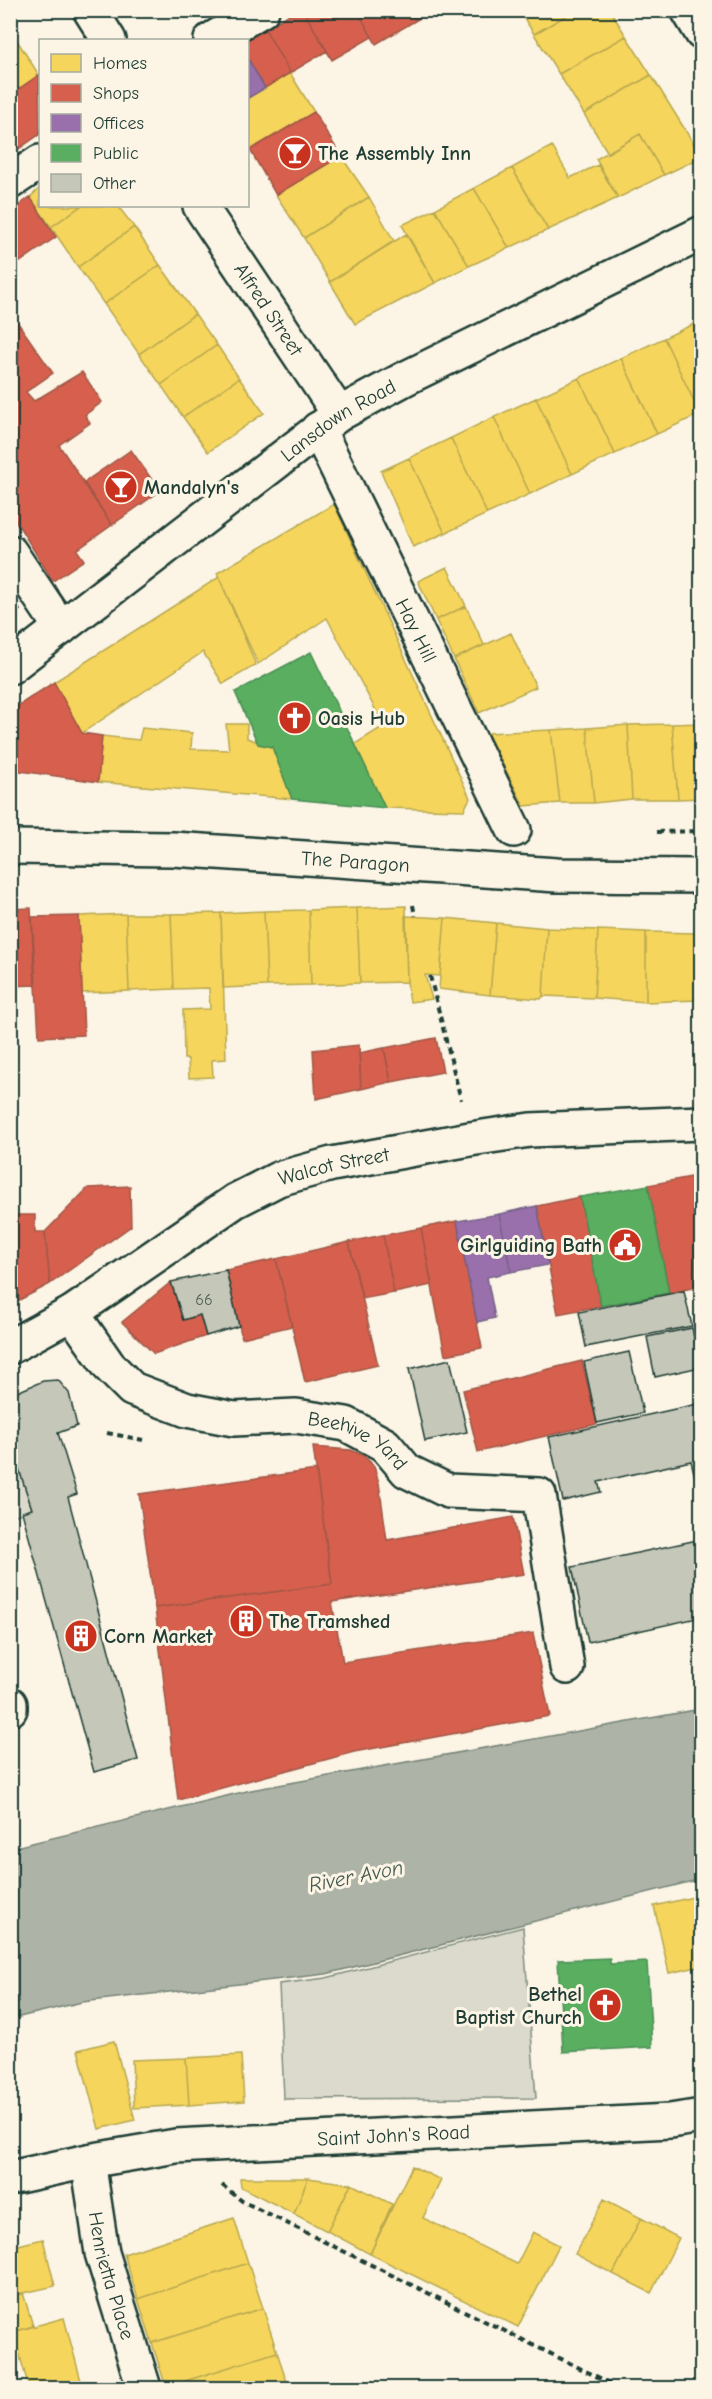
<svg xmlns="http://www.w3.org/2000/svg" width="712" height="2399" font-family="'Comic Neue',sans-serif">
  <rect width="100%" height="100%" fill="#fcf5e5"/>
  <filter id="ink" filterUnits="userSpaceOnUse"><feTurbulence type="fractalNoise" baseFrequency=".0167" numOctaves="2"/><feDisplacementMap in="SourceGraphic" scale="12" xChannelSelector="R" yChannelSelector="G"/><feConvolveMatrix kernelMatrix="1 2 1 2 8 2 1 2 1" color-interpolation-filters="sRGB"/></filter>
  <g filter="url(#ink)">
    <!-- green -->
    <path fill="#dcdacc" stroke="#7e8c80" stroke-width="1.5" d="M10 1405 17 1463 32 1509 11 1517Z
      M523 1927 536 2098 284 2099 279 1984 326 1978Z"/>
    <!-- water -->
    <path fill="#aeb3a7" stroke="#758479" stroke-width="1.5" d="M701 1709V1879L326 1974 82 2002 11 2019V1848L251 1790Z"/>
    <!-- homes -->
    <path fill="#f6d55c" stroke="#b6a750" stroke-width="1.5" d="M519 10H576L534 34Z
      M576 10H610L626 36 559 74 534 34Z
      M13 34 39 75 10 95V36Z
      M626 36 651 75 584 114 559 74Z
      M290 73 314 112 250 150 248 147V98Z
      M651 75 702 157 664 175 640 134 608 153 584 114Z
      M640 134 664 175 618 198 596 159Z
      M552 146 570 178 598 165 618 198 548 230 512 168Z
      M341 156 369 197 304 238 276 195Z
      M512 168 548 230 509 248 474 188Z
      M40 188V206H81L51 227 30 197Z
      M474 188 509 248 469 266 435 209Z
      M369 197 394 241 330 282 304 238Z
      M81 206H118L134 227 78 267 51 227Z
      M435 209 469 266 435 283 402 225Z
      M134 227 160 265 104 304 78 267Z
      M406 234 435 283 355 324 330 282Z
      M160 265 195 314 139 354 104 304Z
      M195 314 217 345 161 385 139 354Z
      M702 320V413L700 414 664 338Z
      M664 338 700 414 657 434 621 358Z
      M217 345 239 378 183 417 161 385Z
      M621 358 657 434 615 454 579 378Z
      M239 378 264 413 208 452 183 417Z
      M579 378 615 454 572 474 536 398Z
      M536 398 572 474 530 494 494 417Z
      M494 417 530 494 487 514 451 438Z
      M451 438 487 514 445 533 409 458Z
      M409 458 445 533 413 547 381 471Z
      M334 504 470 798 464 810 385 808 355 744 384 726 327 618 258 664 217 573Z
      M447 567 466 606 436 620 418 581Z
      M219 577 256 665 223 684 203 652 82 733 54 682Z
      M466 606 484 645 454 659 436 620Z
      M511 633 536 687 479 713 454 659Z
      M702 723V798L678 799 672 724Z
      M226 724H247V738L272 747 292 799 98 782 102 736 139 740 142 728 192 733 191 749 229 750Z
      M672 724 678 799H632L628 725Z
      M628 725 632 799 594 803 587 728Z
      M587 728 594 803H560L551 730Z
      M551 730 560 803 524 806 487 733Z
      M406 906 407 982 360 983 357 908Z
      M357 908 360 983 311 985 309 910Z
      M309 910 311 985 267 986 264 911Z
      M264 911 267 986 223 988 221 913Z
      M221 913 226 1059 212 1060 213 1077 189 1078 188 1059H184L183 1010 210 1009 209 988 174 989 171 914Z
      M126 914H171L174 989 129 991Z
      M126 914 129 991 82 993 79 916Z
      M405 916 445 918 440 976 425 975 432 999 410 1002 407 982Z
      M445 918 496 923 490 995 439 989Z
      M496 923 547 928 543 996 541 999 490 995Z
      M547 928 598 930 594 998 543 996Z
      M598 930 646 932V1002L594 998Z
      M646 932 697 933 698 1000 646 1002Z
      M697 933H702V1000H698Z
      M702 1895V1966L669 1973 654 1906Z
      M114 2041 135 2120 99 2129 78 2050Z
      M241 2055 244 2101 189 2105 186 2058Z
      M186 2058 189 2105 134 2108 132 2060Z
      M412 2166 441 2180 423 2218 517 2264 533 2232 559 2245 518 2327 370 2254Z
      M240 2178H308L294 2214 241 2187Z
      M308 2178 351 2184 327 2231 294 2214Z
      M351 2184 392 2204 370 2254 327 2231Z
      M604 2199 641 2218 613 2274 575 2254Z
      M234 2218 248 2263 138 2299 124 2254Z
      M641 2218 679 2238 651 2293 613 2274Z
      M43 2239 55 2286 10 2296V2247Z
      M248 2263 263 2308 152 2343 138 2299Z
      M23 2293 33 2326 13 2332 10 2323V2296Z
      M263 2308 277 2352 166 2387 152 2343Z
      M64 2318 83 2388H29L13 2332Z
      M277 2352 289 2388H167L166 2387Z"/>
    <!-- shops -->
    <path fill="#d6604d" stroke="#9f5646" stroke-width="1.5" d="M296 10H303L327 51 290 73 265 29Z
      M303 10H357L372 37 332 60Z
      M357 10H410L415 21 376 44Z
      M410 10H433L415 21Z
      M265 29 290 73 265 88 248 59V40H245Z
      M39 75 40 134 10 155V95Z
      M314 112 341 156 276 195 250 150Z
      M30 197 56 237 10 269V212Z
      M11 313 53 373 26 392 34 401 82 372 102 402 85 415 90 423 59 445 112 525 77 550 84 560 53 581 10 512Z
      M131 450 160 491 112 525 83 483Z
      M54 682 82 733 102 736 98 782 13 770 10 766V711Z
      M31 908 35 985 10 986V909Z
      M79 916 84 1035 39 1037 32 917Z
      M436 1038 443 1072 391 1082 384 1048Z
      M359 1045 361 1089 316 1099 313 1050Z
      M384 1048 391 1082 361 1089 359 1053Z
      M702 1175V1286L669 1293 648 1185Z
      M130 1186 131 1226 50 1284 45 1232 88 1188Z
      M580 1197 601 1306 558 1314 537 1206Z
      M10 1215H35V1232H45L50 1284 10 1305Z
      M457 1221 482 1348 445 1355 421 1228Z
      M421 1228 432 1285 394 1293 383 1235Z
      M383 1235 394 1293 362 1299 349 1242Z
      M349 1242 378 1365 305 1382 276 1259Z
      M276 1259 292 1326 242 1338 226 1270Z
      M171 1282 183 1320 200 1315 206 1336 154 1354 122 1322Z
      M582 1361 597 1424 478 1452 463 1390Z
      M313 1447 351 1450 364 1456 374 1466 379 1483 387 1540 513 1517 524 1574 332 1602 343 1662 533 1633 550 1716 354 1752 178 1800 155 1608 332 1584Z
      M316 1470 332 1584 155 1608 139 1494Z"/>
    <!-- offices -->
    <path fill="#9970ab" stroke="#746187" stroke-width="1.5" d="M248 59 265 88 248 98Z
      M537 1206 548 1265 511 1272 499 1214Z
      M499 1214 511 1272 487 1277 495 1318 477 1322 457 1221Z"/>
    <!-- public -->
    <path fill="#5aae61" stroke="#488c54" stroke-width="1.5" d="M311 652 355 744 385 808 292 799 272 747 258 744 235 692Z
      M648 1185 669 1293 601 1306 580 1197Z
      M610 1958V1964L647 1962 652 2047 563 2052 558 1960Z"/>
    <!-- building -->
    <path fill="#c5c7b9" stroke="#1f3d34" stroke-width="1.5" d="M10 596 20 610 10 617Z
      M226 1270 239 1326 206 1336 200 1315 183 1320 171 1282Z
      M684 1291 692 1326 586 1347 579 1312Z
      M692 1328 700 1367 655 1377 647 1337Z
      M629 1352 643 1413 597 1423 584 1362Z
      M450 1359 467 1432 425 1441 409 1369Z
      M58 1380 69 1393 77 1426 58 1433 77 1494 68 1497 138 1760 94 1772 22 1512 32 1509 17 1463 10 1405V1395L43 1381Z
      M702 1403V1505L691 1461 598 1482 601 1492 563 1501 549 1437Z
      M702 1539V1617L588 1642 572 1567Z"/>
    <g fill="none" stroke-linecap="round" stroke-linejoin="round">
      <defs>
        <g id="minor">
          <path d="M90 10 109 40"/>
          <path d="M688 10 702 33"/>
          <path d="M211 40 262 10"/>
          <path d="M10 182 40 162"/>
          <path id="s1" d="M200 206 339 414"/>
          <path id="s2" d="M318 429 514 830"/>
          <path d="M10 552 61 628"/>
          <path id="s3" d="M10 667 339 414 404 379 702 233"/>
          <path id="s4" d="M72 1313 109 1366 132 1389 187 1410 234 1419 296 1416 346 1424 385 1445 407 1471 448 1491 539 1495 567 1667"/>
          <path d="M10 1704V1709"/>
          <path id="s5" d="M88 2161 102 2253 144 2388"/>
          <path id="s6" d="M10 2178 88 2161 176 2146 670 2121 702 2116"/>
        </g>
        <g id="major">
          <path id="s7" d="M10 847 173 849 557 875 702 876"/>
          <path id="s8" d="M10 1347 72 1313 235 1201 278 1179 332 1164 470 1139 530 1130 702 1123"/>
        </g>
      </defs>
      <!-- minor casing -->
      <use href="#minor" stroke="#1f3d34" stroke-width="38"/>
      <!-- major casing -->
      <use href="#major" stroke="#1f3d34" stroke-width="38"/>
      <!-- path -->
      <path stroke="#1f3d34" stroke-width="4" stroke-dasharray="6 4.5" stroke-linecap="butt" d="M657 832 702 831
        M413 905 415 916
        M430 976 461 1100
        M107 1433 143 1440
        M222 2185 242 2201 620 2388"/>
      <!-- minor -->
      <use href="#minor" stroke="#fcf5e5" stroke-width="33"/>
      <!-- major -->
      <use href="#major" stroke="#fcf5e5" stroke-width="33"/>
    </g>
  </g>
  <!-- icons -->
  <defs>
    <symbol id="bar-disc" viewBox="-11 -11 22 22"><circle r="9.5" fill="#c8321e" stroke="#fcf5e5"/><path d="M-6-5H6L.8 .8V4.5H3.5V6h-7V4.5H-.8V.8Z" fill="#fff"/></symbol>
    <symbol id="church-disc" viewBox="-11 -11 22 22"><circle r="9.5" fill="#c8321e" stroke="#fcf5e5"/><path d="M-1.2-6h2.4v3.5h3.3v2.4h-3.3V6h-2.4V-.1h-3.3v-2.4h3.3Z" fill="#fff"/></symbol>
    <symbol id="civic-disc" viewBox="-11 -11 22 22"><circle r="9.5" fill="#c8321e" stroke="#fcf5e5"/><path d="M-.6-6.5H3V-4.5H.6V-3L4-1V1h2V6H-6V1h2V-1L-.6-3ZM-1.2 2.5V6h2.4V2.5Z" fill="#fff"/></symbol>
    <symbol id="building-disc" viewBox="-11 -11 22 22"><circle r="9.5" fill="#c8321e" stroke="#fcf5e5"/><path d="M-4-6H4V6H1V3H-1V6H-4ZM-2.5-4.3h1.7v1.8h-1.7ZM.8-4.3h1.7v1.8H.8ZM-2.5-1h1.7V.8h-1.7ZM.8-1h1.7V.8H.8Z" fill="#fff"/></symbol>
  </defs>
  <g fill-rule="evenodd">
    <use href="#bar-disc" x="276" y="134" width="38" height="38"/>
    <use href="#bar-disc" x="102" y="468" width="38" height="38"/>
    <use href="#church-disc" x="276" y="699" width="38" height="38"/>
    <use href="#civic-disc" x="606" y="1226" width="38" height="38"/>
    <use href="#building-disc" x="227" y="1602" width="38" height="38"/>
    <use href="#building-disc" x="62" y="1617" width="38" height="38"/>
    <use href="#church-disc" x="586" y="1986" width="38" height="38"/>
  </g>
  <g text-anchor="middle" stroke-width="6" stroke-linejoin="round" paint-order="stroke">
    <!-- number labels -->
    <g font-size="16" fill="#486055">
      <text x="204" y="1305">66</text>
    </g>
    <!-- poi labels -->
    <g font-size="20" font-weight="bold" fill="#1f3d34" stroke="#fcf5e5" text-anchor="start">
      <text x="318" y="160">The Assembly Inn</text>
      <text x="144" y="494">Mandalyn's</text>
      <text x="318" y="725">Oasis Hub</text>
      <text x="602" y="1252" text-anchor="end">Girlguiding Bath</text>
      <text x="269" y="1628">The Tramshed</text>
      <text x="104" y="1643">Corn Market</text>
      <text x="582" y="2001" text-anchor="end">Bethel<tspan x="582" dy="23">Baptist Church</tspan></text>
    </g>
    <!-- street labels -->
    <g font-size="20" fill="#1f3d34" stroke="#fcf5e5">
      <text dy="7" stroke="none"><textPath href="#s1" startOffset="124">Alfred Street</textPath></text>
      <text dy="7" stroke="none"><textPath href="#s3" startOffset="411">Lansdown Road</textPath></text>
      <text dy="7" stroke="none"><textPath href="#s2" startOffset="224">Hay Hill</textPath></text>
      <text dy="7" stroke="none"><textPath href="#s7" startOffset="346">The Paragon</textPath></text>
      <text dy="7" stroke="none"><textPath href="#s8" startOffset="374">Walcot Street</textPath></text>
      <text dy="7" stroke="none"><textPath href="#s4" startOffset="334">Beehive Yard</textPath></text>
      <text dy="7" stroke="none"><textPath href="#s6" startOffset="387">Saint John's Road</textPath></text>
      <text dy="7" stroke="none"><textPath href="#s5" startOffset="117">Henrietta Place</textPath></text>
    </g>
    <!-- water labels -->
    <g font-size="21" font-style="italic" fill="#435a51" stroke="#fcf5e5">
      <text transform="translate(356 1876) rotate(-11)" y="7">River Avon</text>
    </g>
  </g>
  <!-- margin -->
  <rect width="712" height="2399" fill="none" stroke="#fcf5e5" stroke-width="36"/>
  <rect x="18" y="18" width="676" height="2363" fill="none" stroke="#1f3d34" stroke-width="2" filter="url(#ink)"/>
  <!-- legend -->
  <rect x="39" y="39" width="210" height="168" fill="#fcf5e5" stroke="#a4ab9e" stroke-width="1.5"/>
  <rect x="51" y="54" width="30" height="18" fill="#f6d55c" stroke="#a4ab9e" stroke-width="1.5"/>
  <text x="93" y="69" font-size="18" fill="#1f3d34">Homes</text>
  <rect x="51" y="84" width="30" height="18" fill="#d6604d" stroke="#a4ab9e" stroke-width="1.5"/>
  <text x="93" y="99" font-size="18" fill="#1f3d34">Shops</text>
  <rect x="51" y="114" width="30" height="18" fill="#9970ab" stroke="#a4ab9e" stroke-width="1.5"/>
  <text x="93" y="129" font-size="18" fill="#1f3d34">Offices</text>
  <rect x="51" y="144" width="30" height="18" fill="#5aae61" stroke="#a4ab9e" stroke-width="1.5"/>
  <text x="93" y="159" font-size="18" fill="#1f3d34">Public</text>
  <rect x="51" y="174" width="30" height="18" fill="#c5c7b9" stroke="#a4ab9e" stroke-width="1.5"/>
  <text x="93" y="189" font-size="18" fill="#1f3d34">Other</text>
</svg>
